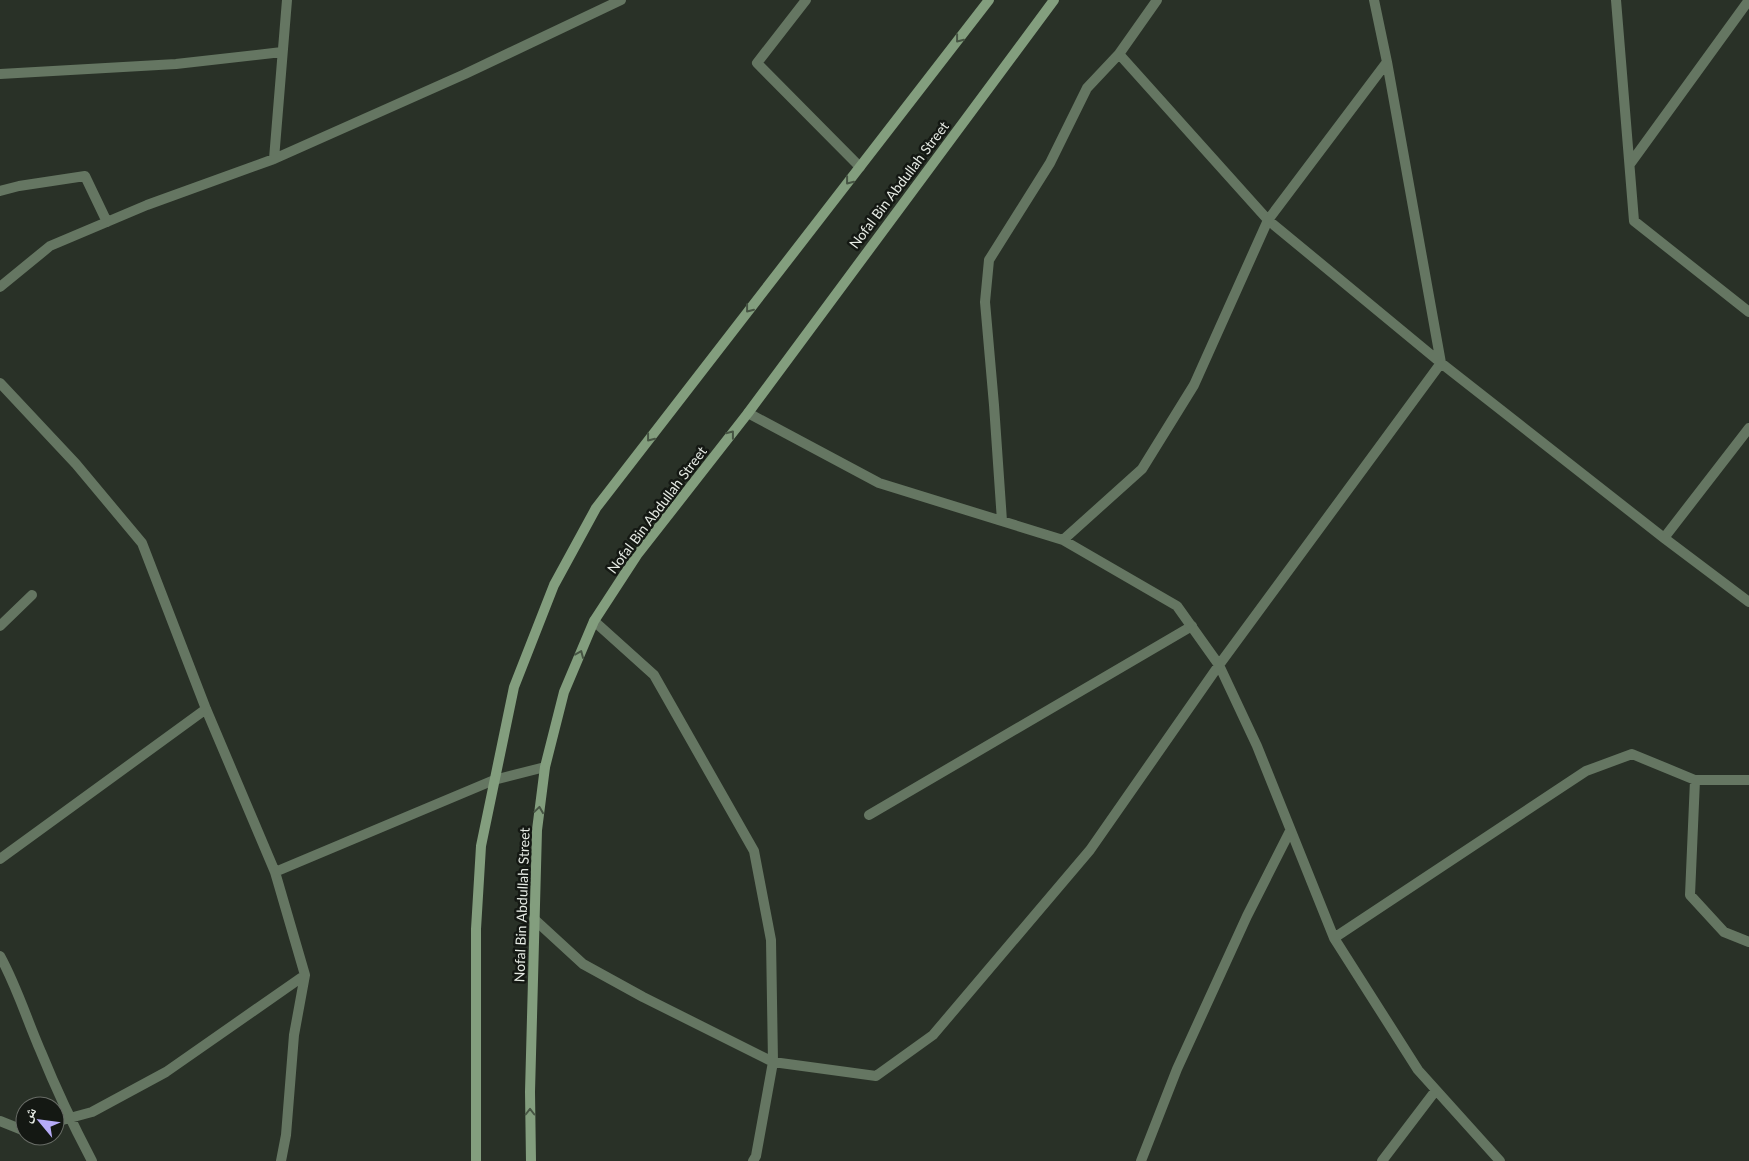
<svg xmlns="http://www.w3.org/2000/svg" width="1749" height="1161" font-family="Lato,'Noto Naskh Arabic',sans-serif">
  <rect width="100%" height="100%" fill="#293127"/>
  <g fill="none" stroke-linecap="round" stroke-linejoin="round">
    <!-- service -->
    <path stroke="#657662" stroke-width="10" d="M869 815 1192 626"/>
    <!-- minor -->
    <path stroke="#657662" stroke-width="10" d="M806 0 757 63 860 167
      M1157 0 1119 54 1268 220 1441 363 1664 538 1749 602
      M1616 0 1634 221 1749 312
      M0 74 176 64 282 52
      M274 159 287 0
      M1630 164 1749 0
      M0 191 19 186 85 176 107 222
      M0 287 50 246 147 205 274 159 465 74 621 0
      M0 383 76 464 142 543 206 709 275 872 305 975 294 1035 286 1135 281 1161
      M748 413 879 483 1063 540 1142 469 1194 385 1268 220 1387 62
      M1002 521 994 405 985 302 989 260 1050 163 1087 88 1119 54
      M1664 538 1749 428
      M1063 540 1177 606 1219 665 1257 746 1334 938 1418 1070 1500 1161
      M594 621 654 675 754 851 771 940 773 1062 756 1156 753 1161
      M0 626 32 595
      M1695 780 1690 895 1724 932 1749 942
      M0 859 206 709
      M275 872 494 780 545 767
      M534 919 583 964 643 997 773 1062 876 1076 933 1035 1090 850 1219 665 1441 363 1387 62 1374 0
      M1334 938 1586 771 1632 754 1695 780H1749
      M0 956C17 987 27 1020 41 1052 56 1089 73 1125 92 1161
      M0 1121 25 1131
      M55 1122 92 1112 166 1072 305 975
      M1141 1161 1177 1069 1247 916 1290 831
      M1382 1161 1436 1090"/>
    <!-- secondary -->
    <path stroke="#839e7e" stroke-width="10" d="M476 1161V929L481 846 514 687 554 585 596 508 989 0
      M531 1161 530 1092 537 830 545 767 564 692 594 621 637 555 748 413 1054 0"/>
  </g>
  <!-- one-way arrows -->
  <defs><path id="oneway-chevron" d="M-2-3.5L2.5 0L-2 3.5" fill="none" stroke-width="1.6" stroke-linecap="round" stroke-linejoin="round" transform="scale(1.25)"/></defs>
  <g stroke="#465443">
    <use href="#oneway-chevron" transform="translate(959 39) rotate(128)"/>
    <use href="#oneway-chevron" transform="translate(849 181) rotate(128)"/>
    <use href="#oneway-chevron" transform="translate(749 309) rotate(128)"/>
    <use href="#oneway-chevron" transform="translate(731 434) rotate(-52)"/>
    <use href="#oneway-chevron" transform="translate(650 438) rotate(128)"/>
    <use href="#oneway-chevron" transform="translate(580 654) rotate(-67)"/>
    <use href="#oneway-chevron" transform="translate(539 810) rotate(-82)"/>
    <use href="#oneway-chevron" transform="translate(530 1112) rotate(-90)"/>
  </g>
  <g text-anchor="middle" stroke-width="5" stroke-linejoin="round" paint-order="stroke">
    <!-- street labels -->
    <g font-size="14" fill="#e5eae3" stroke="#141813">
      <text transform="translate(899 185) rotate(-53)" y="5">Nofal Bin Abdullah Street</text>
      <text transform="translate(657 510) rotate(-53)" y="5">Nofal Bin Abdullah Street</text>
      <text transform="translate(522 905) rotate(-88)" y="5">Nofal Bin Abdullah Street</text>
    </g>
  </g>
  <!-- north arrow -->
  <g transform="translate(40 1121) rotate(299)"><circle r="24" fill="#141813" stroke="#686c66"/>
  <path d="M0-4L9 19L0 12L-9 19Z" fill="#b6abf8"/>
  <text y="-8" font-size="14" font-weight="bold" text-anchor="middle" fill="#e5eae3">ش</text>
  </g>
</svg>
